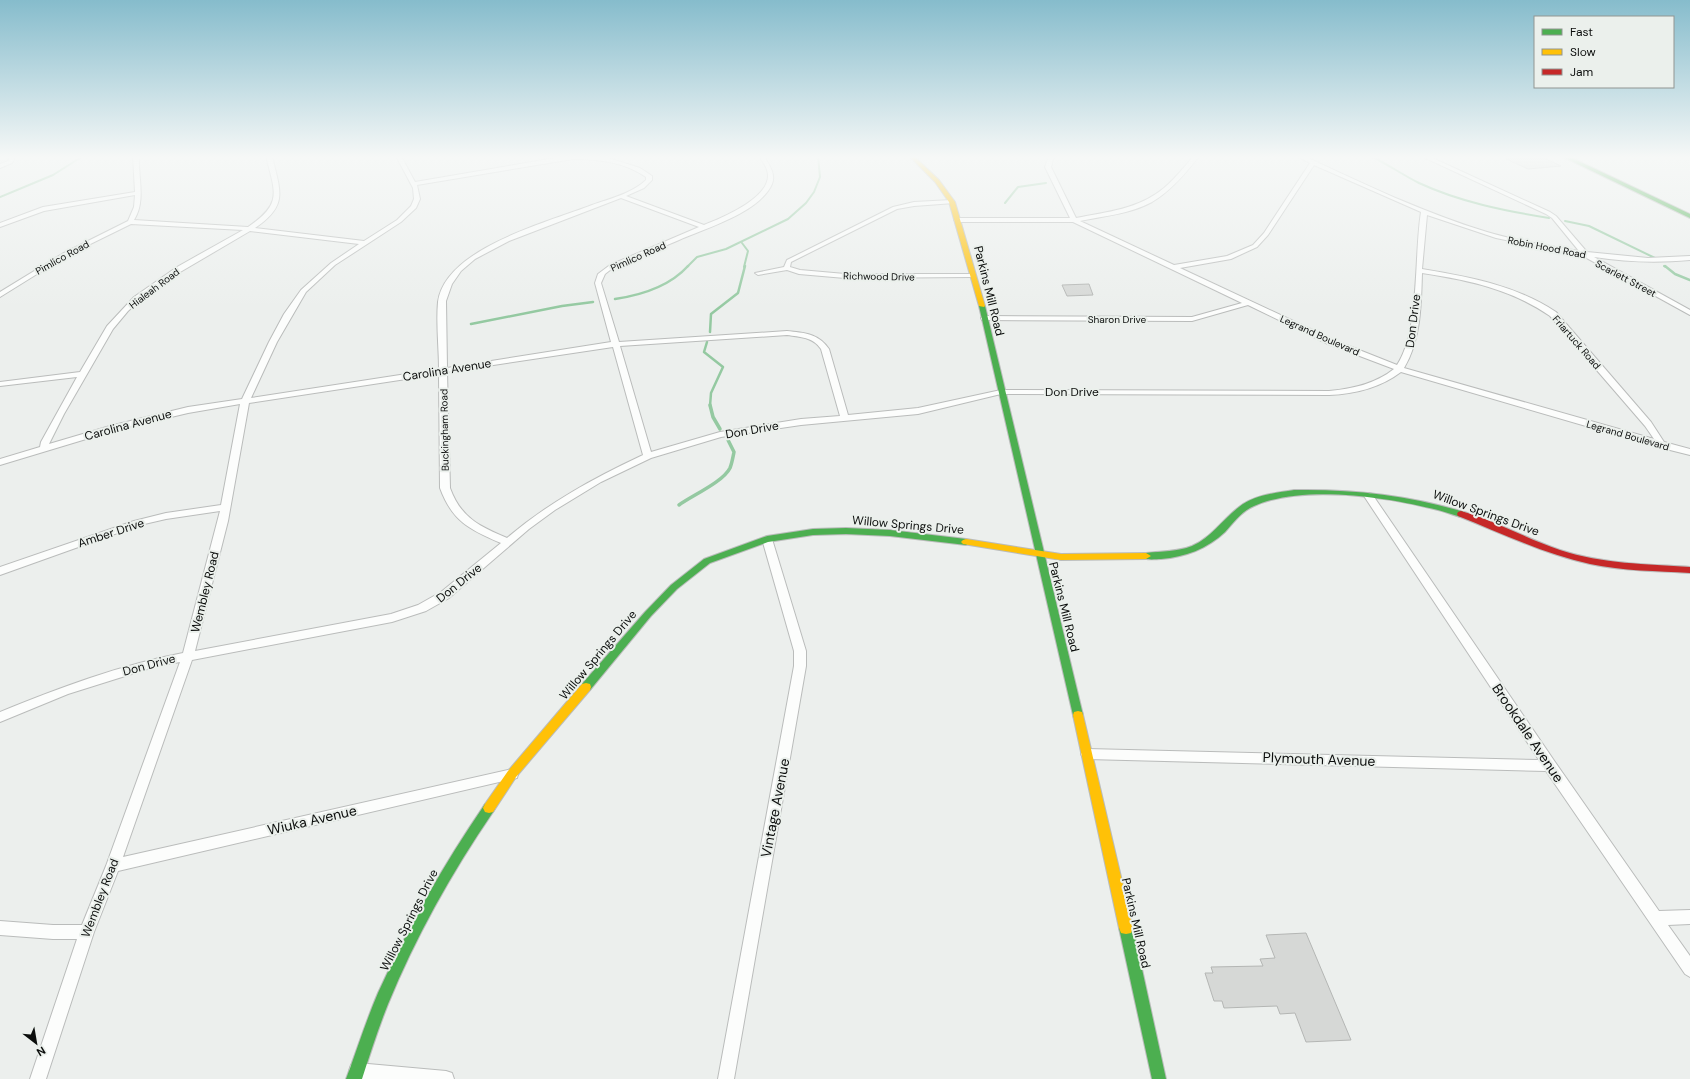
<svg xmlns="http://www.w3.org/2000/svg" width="1690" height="1079" font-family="'DM Sans',sans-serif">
  <rect width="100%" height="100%" fill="#ecefed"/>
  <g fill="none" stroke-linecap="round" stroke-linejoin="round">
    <!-- stream-far2 -->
    <path stroke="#94c9a1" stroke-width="2" d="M1371 156C1387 164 1403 175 1419 183 1460 202 1505 211 1549 218
      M0 197 53 175 83 156
      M1005 203 1018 187 1046 183
      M1565 221 1589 226 1655 258
      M742 243 748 251 744 267
      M1664 266 1666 267
      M687 267 697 257 726 249 788 219 806 203 814 192 820 177 818 156"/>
    <!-- stream-far1 -->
    <path stroke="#94c9a1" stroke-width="2.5" d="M1665 266 1675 274 1690 280
      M615 299C642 295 669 287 688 266
      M471 324 562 306 593 302
      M710 332 711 314 738 293 745 266
      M707 342 704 352 723 367 711 393 710 406"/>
    <!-- stream -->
    <path stroke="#94c9a1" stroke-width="3.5" d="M710 405 713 417 720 429
      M679 505C693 495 723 482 730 468 732 463 733 457 734 452L728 440"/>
  </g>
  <!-- building -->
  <path fill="#d6d8d6" stroke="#b4b6b4" d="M1540 156 1561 166 1528 169 1506 159Z
    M1089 284 1093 295 1067 296 1062 285Z
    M1306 933 1351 1040 1306 1042 1295 1013 1280 1014 1277 1006 1224 1008 1222 1001H1214L1205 973H1213L1211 967 1263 966 1260 959 1275 958 1266 935Z"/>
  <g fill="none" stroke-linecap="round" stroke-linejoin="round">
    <defs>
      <path id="street" d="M11 156H16L12 163 0 168V164L8 161Z
        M133 156H139C138 178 146 201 134 220L248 227C283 203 275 193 266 156H272C280 191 289 205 255 228L364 241 397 220 411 206 414 199 413 188 396 156H401L415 182 567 156H602L640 168 652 176V180L644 188 626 196 704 225C722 218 776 196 767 170 766 165 761 160 759 156H764C769 165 776 174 772 184 759 213 706 228 679 240 657 249 636 259 614 267L605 274 601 283 619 342 787 331C804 333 818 333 829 349L848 415 918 408 1001 390 1329 391C1352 389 1375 384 1394 369L1328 344 1248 305 1192 321 982 320 981 318 985 316 1192 317 1242 303 1073 222H957L954 220 957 218H1070L1045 167 1049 156H1054L1051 167 1076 218C1107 212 1139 209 1164 188 1175 179 1184 167 1194 156H1199C1186 173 1171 191 1152 202 1130 214 1104 216 1080 221L1174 265 1227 256 1253 245 1264 233 1310 163 1297 156H1304C1364 184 1424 213 1487 232 1517 241 1548 246 1579 251L1552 218 1546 214 1421 156H1428L1550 212 1556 216 1587 252 1648 258 1690 256V260C1657 263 1626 262 1594 257L1690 310V315L1583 256 1496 238 1427 215 1422 269C1470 277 1515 285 1556 312L1651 422 1664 442 1690 449V455L1658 447 1401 372C1380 388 1354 394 1329 395L1001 394 918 414 801 425 721 437 651 458 601 482 555 510 529 529 449 598 426 611 392 622 192 660 123 857 512 769 517 770 518 774 517 778 512 779 118 871 94 932 46 1079H30L77 939H53L0 935V921L53 925H82L106 866 180 662 157 666 68 694 0 722V712C59 688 120 665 183 653L220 511 166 519 140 525 0 575V567L134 521 166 513 221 505 240 404 188 413 116 430 0 465V459L40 447 41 442 77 377 0 386V382L80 372 107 326 134 297 177 267 243 230 131 224 66 256 0 297V292L62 254 128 221 134 207 135 195 44 211 0 227V223L43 207 135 192ZM573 159C599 159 624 162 646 177V180C633 193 609 199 592 205 549 222 445 248 438 302 436 323 439 348 439 369L251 398 277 342 306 292 335 265 401 222 416 208 420 199 417 185ZM1314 165 1421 212C1414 255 1420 331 1397 365L1334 340 1180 268 1231 259 1257 247 1268 235ZM621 198 699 227 610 265 598 274 595 283 611 342 447 368 446 301 452 284 461 271 475 259 509 241ZM250 231 359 244 331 263 301 290 284 314 269 342 242 399 188 407 110 426 49 444 64 414 113 329 128 311 146 295 170 278ZM1422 273C1468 280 1511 289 1550 316L1645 426 1654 439 1404 368C1421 340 1421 304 1422 273ZM787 335C800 337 813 337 821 349L840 416 801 419 720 432 651 452 620 346ZM613 347 643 455C594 478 548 503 507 538 479 526 461 518 450 488L447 372ZM439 374 440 488C452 521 470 530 501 543L441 592 418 605 391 614 195 651 228 521 249 403Z
        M952 200 954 201V203L914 206 897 209 791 262 790 267 800 270 845 274H972L974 275V277L845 278 799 274 787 270 758 275 755 273 784 267 787 260 893 207 914 202Z
        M1369 493 1372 494 1555 762 1659 911 1690 910V924L1668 925 1690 956V977L1685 974 1546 771 1087 759 1083 758 1081 754 1083 750 1087 749 1539 760 1364 496Z
        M767 536 772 539 806 651V666L734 1079H718L794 666V651L762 539Z
        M357 1063 446 1071 452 1073 454 1079H356L351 1077 349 1071 351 1065Z"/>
      <path id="fast" d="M1561 156H1568L1690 214V218Z
        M982 304 985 306 1083 715 1082 718 1078 719 1074 718 1073 715 979 306Z
        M1294 490C1352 489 1409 495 1464 512L1465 514 1461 517C1453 515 1446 512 1438 510 1387 497 1303 484 1254 506 1242 511 1234 522 1225 532 1207 549 1185 557 1161 559 1155 559 1145 561 1141 556 1143 553 1143 553 1146 553 1162 551 1177 552 1192 546 1212 537 1222 520 1239 507 1254 495 1275 493 1294 490Z
        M846 528 890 530 966 539 971 542 966 545 890 536 846 534 813 535 768 542 710 563 677 589 651 616 590 690 586 691 582 690 581 687 582 684 645 612 671 585 704 559 767 536 813 529Z
        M489 803 493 804 495 808 493 812C452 872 416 936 388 1004 378 1029 370 1054 362 1079H346C357 1050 366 1021 378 993 408 927 444 864 485 804Z
        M1126 922 1131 923 1133 928 1166 1079H1152L1119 928 1121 923Z"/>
      <path id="slow" d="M909 156H914L939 180 955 202 985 306 984 307 979 306 949 202 935 182Z
        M966 539 1061 554 1146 553 1151 556 1146 559 1061 560 963 544 961 542 963 540Z
        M586 683 590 684 591 687 590 690 516 777 493 812 489 813 485 812 483 808 485 804 508 771 582 684Z
        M1078 711 1082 712 1083 715 1133 928 1131 933 1126 934 1121 933 1119 928 1073 715 1074 712Z"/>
      <path id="jam" d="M1461 511C1494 520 1527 539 1560 550 1603 564 1646 564 1690 567V573C1657 571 1623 571 1590 564 1544 554 1501 533 1458 516L1457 514 1458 512Z"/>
    </defs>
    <!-- street casing -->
    <use href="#street" stroke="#babcbb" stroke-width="2"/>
    <!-- fast casing -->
    <use href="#fast" stroke="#babcbb" stroke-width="2"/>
    <!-- slow casing -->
    <use href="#slow" stroke="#babcbb" stroke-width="2"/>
    <!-- jam casing -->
    <use href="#jam" stroke="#babcbb" stroke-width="2"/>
    <!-- street -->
    <use href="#street" fill="#fcfdfc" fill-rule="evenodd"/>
    <!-- fast -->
    <use href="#fast" fill="#4caf50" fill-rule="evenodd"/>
    <!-- slow -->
    <use href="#slow" fill="#ffc107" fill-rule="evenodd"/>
    <!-- jam -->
    <use href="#jam" fill="#c62828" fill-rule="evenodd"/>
  </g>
  <!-- sky -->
  <linearGradient id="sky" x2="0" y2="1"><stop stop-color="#86bccc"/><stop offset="0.51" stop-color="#f6f8f7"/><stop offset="1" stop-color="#f6f8f7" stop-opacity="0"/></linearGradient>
  <rect width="1690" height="308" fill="url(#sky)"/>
  <g text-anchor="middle" stroke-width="4" stroke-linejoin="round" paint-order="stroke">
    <!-- far-street labels -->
    <g font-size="10" fill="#0b0d0c" stroke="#ebf0ec">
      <text transform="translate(1547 247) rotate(11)" y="4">Robin Hood Road</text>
      <text transform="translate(638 256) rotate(-24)" y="4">Pimlico Road</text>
      <text transform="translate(62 257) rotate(-29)" y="4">Pimlico Road</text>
      <text transform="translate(879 276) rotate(1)" y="4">Richwood Drive</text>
      <text transform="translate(1626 278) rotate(28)" y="4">Scarlett Street</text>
      <text transform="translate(154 288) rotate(-37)" y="4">Hialeah Road</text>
      <text x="1117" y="323">Sharon Drive</text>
      <text transform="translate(1320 335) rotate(24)" y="4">Legrand Boulevard</text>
      <text transform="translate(1577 342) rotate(49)" y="4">Friartuck Road</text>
      <text transform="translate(444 430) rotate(-91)" y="4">Buckingham Road</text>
      <text transform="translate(1628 435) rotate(16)" y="4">Legrand Boulevard</text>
    </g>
    <!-- street labels -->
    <g font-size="12" fill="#0b0d0c" stroke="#ebf0ec">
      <text transform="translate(989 291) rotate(76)" y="4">Parkins Mill Road</text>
      <text transform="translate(1413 321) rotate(-83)" y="4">Don Drive</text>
      <text transform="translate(447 370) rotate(-9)" y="4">Carolina Avenue</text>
      <text x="1072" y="396">Don Drive</text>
      <text transform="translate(128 425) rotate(-15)" y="4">Carolina Avenue</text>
      <text transform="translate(752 430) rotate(-10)" y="4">Don Drive</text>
      <text transform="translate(1486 513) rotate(20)" y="4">Willow Springs Drive</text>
      <text transform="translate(908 525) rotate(5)" y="4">Willow Springs Drive</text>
      <text transform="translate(111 533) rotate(-18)" y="4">Amber Drive</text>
      <text transform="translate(459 583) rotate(-39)" y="4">Don Drive</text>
      <text transform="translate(205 592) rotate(-76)" y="4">Wembley Road</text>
      <text transform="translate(1064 607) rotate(76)" y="4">Parkins Mill Road</text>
      <text transform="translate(598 655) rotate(-50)" y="4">Willow Springs Drive</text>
      <text transform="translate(149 665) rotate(-15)" y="4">Don Drive</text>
      <text transform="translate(100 898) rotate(-69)" y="4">Wembley Road</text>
      <text transform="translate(409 920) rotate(-63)" y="4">Willow Springs Drive</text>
      <text transform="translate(1136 923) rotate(77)" y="4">Parkins Mill Road</text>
    </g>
    <!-- near-street labels -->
    <g font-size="14" fill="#0b0d0c" stroke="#ebf0ec">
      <text transform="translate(1528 733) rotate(56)" y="5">Brookdale Avenue</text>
      <text transform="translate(1319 759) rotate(2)" y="5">Plymouth Avenue</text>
      <text transform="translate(775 808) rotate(-79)" y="5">Vintage Avenue</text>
      <text transform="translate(312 820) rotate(-13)" y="5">Wiuka Avenue</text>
    </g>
  </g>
  <!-- legend -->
  <rect x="1534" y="16" width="140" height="72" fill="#ebf0ec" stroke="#919592"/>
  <rect x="1542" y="29" width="20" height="6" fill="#4caf50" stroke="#919592"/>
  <text x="1570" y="36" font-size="12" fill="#0b0d0c">Fast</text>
  <rect x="1542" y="49" width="20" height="6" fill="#ffc107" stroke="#919592"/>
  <text x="1570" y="56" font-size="12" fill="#0b0d0c">Slow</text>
  <rect x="1542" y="69" width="20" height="6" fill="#c62828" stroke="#919592"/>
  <text x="1570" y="76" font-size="12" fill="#0b0d0c">Jam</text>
  <!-- north arrow -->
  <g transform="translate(36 1043) rotate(149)" stroke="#ebf0ec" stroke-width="3" paint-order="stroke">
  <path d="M0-3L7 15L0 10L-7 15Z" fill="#0b0d0c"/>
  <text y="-6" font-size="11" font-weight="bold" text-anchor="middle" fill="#0b0d0c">N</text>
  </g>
</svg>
